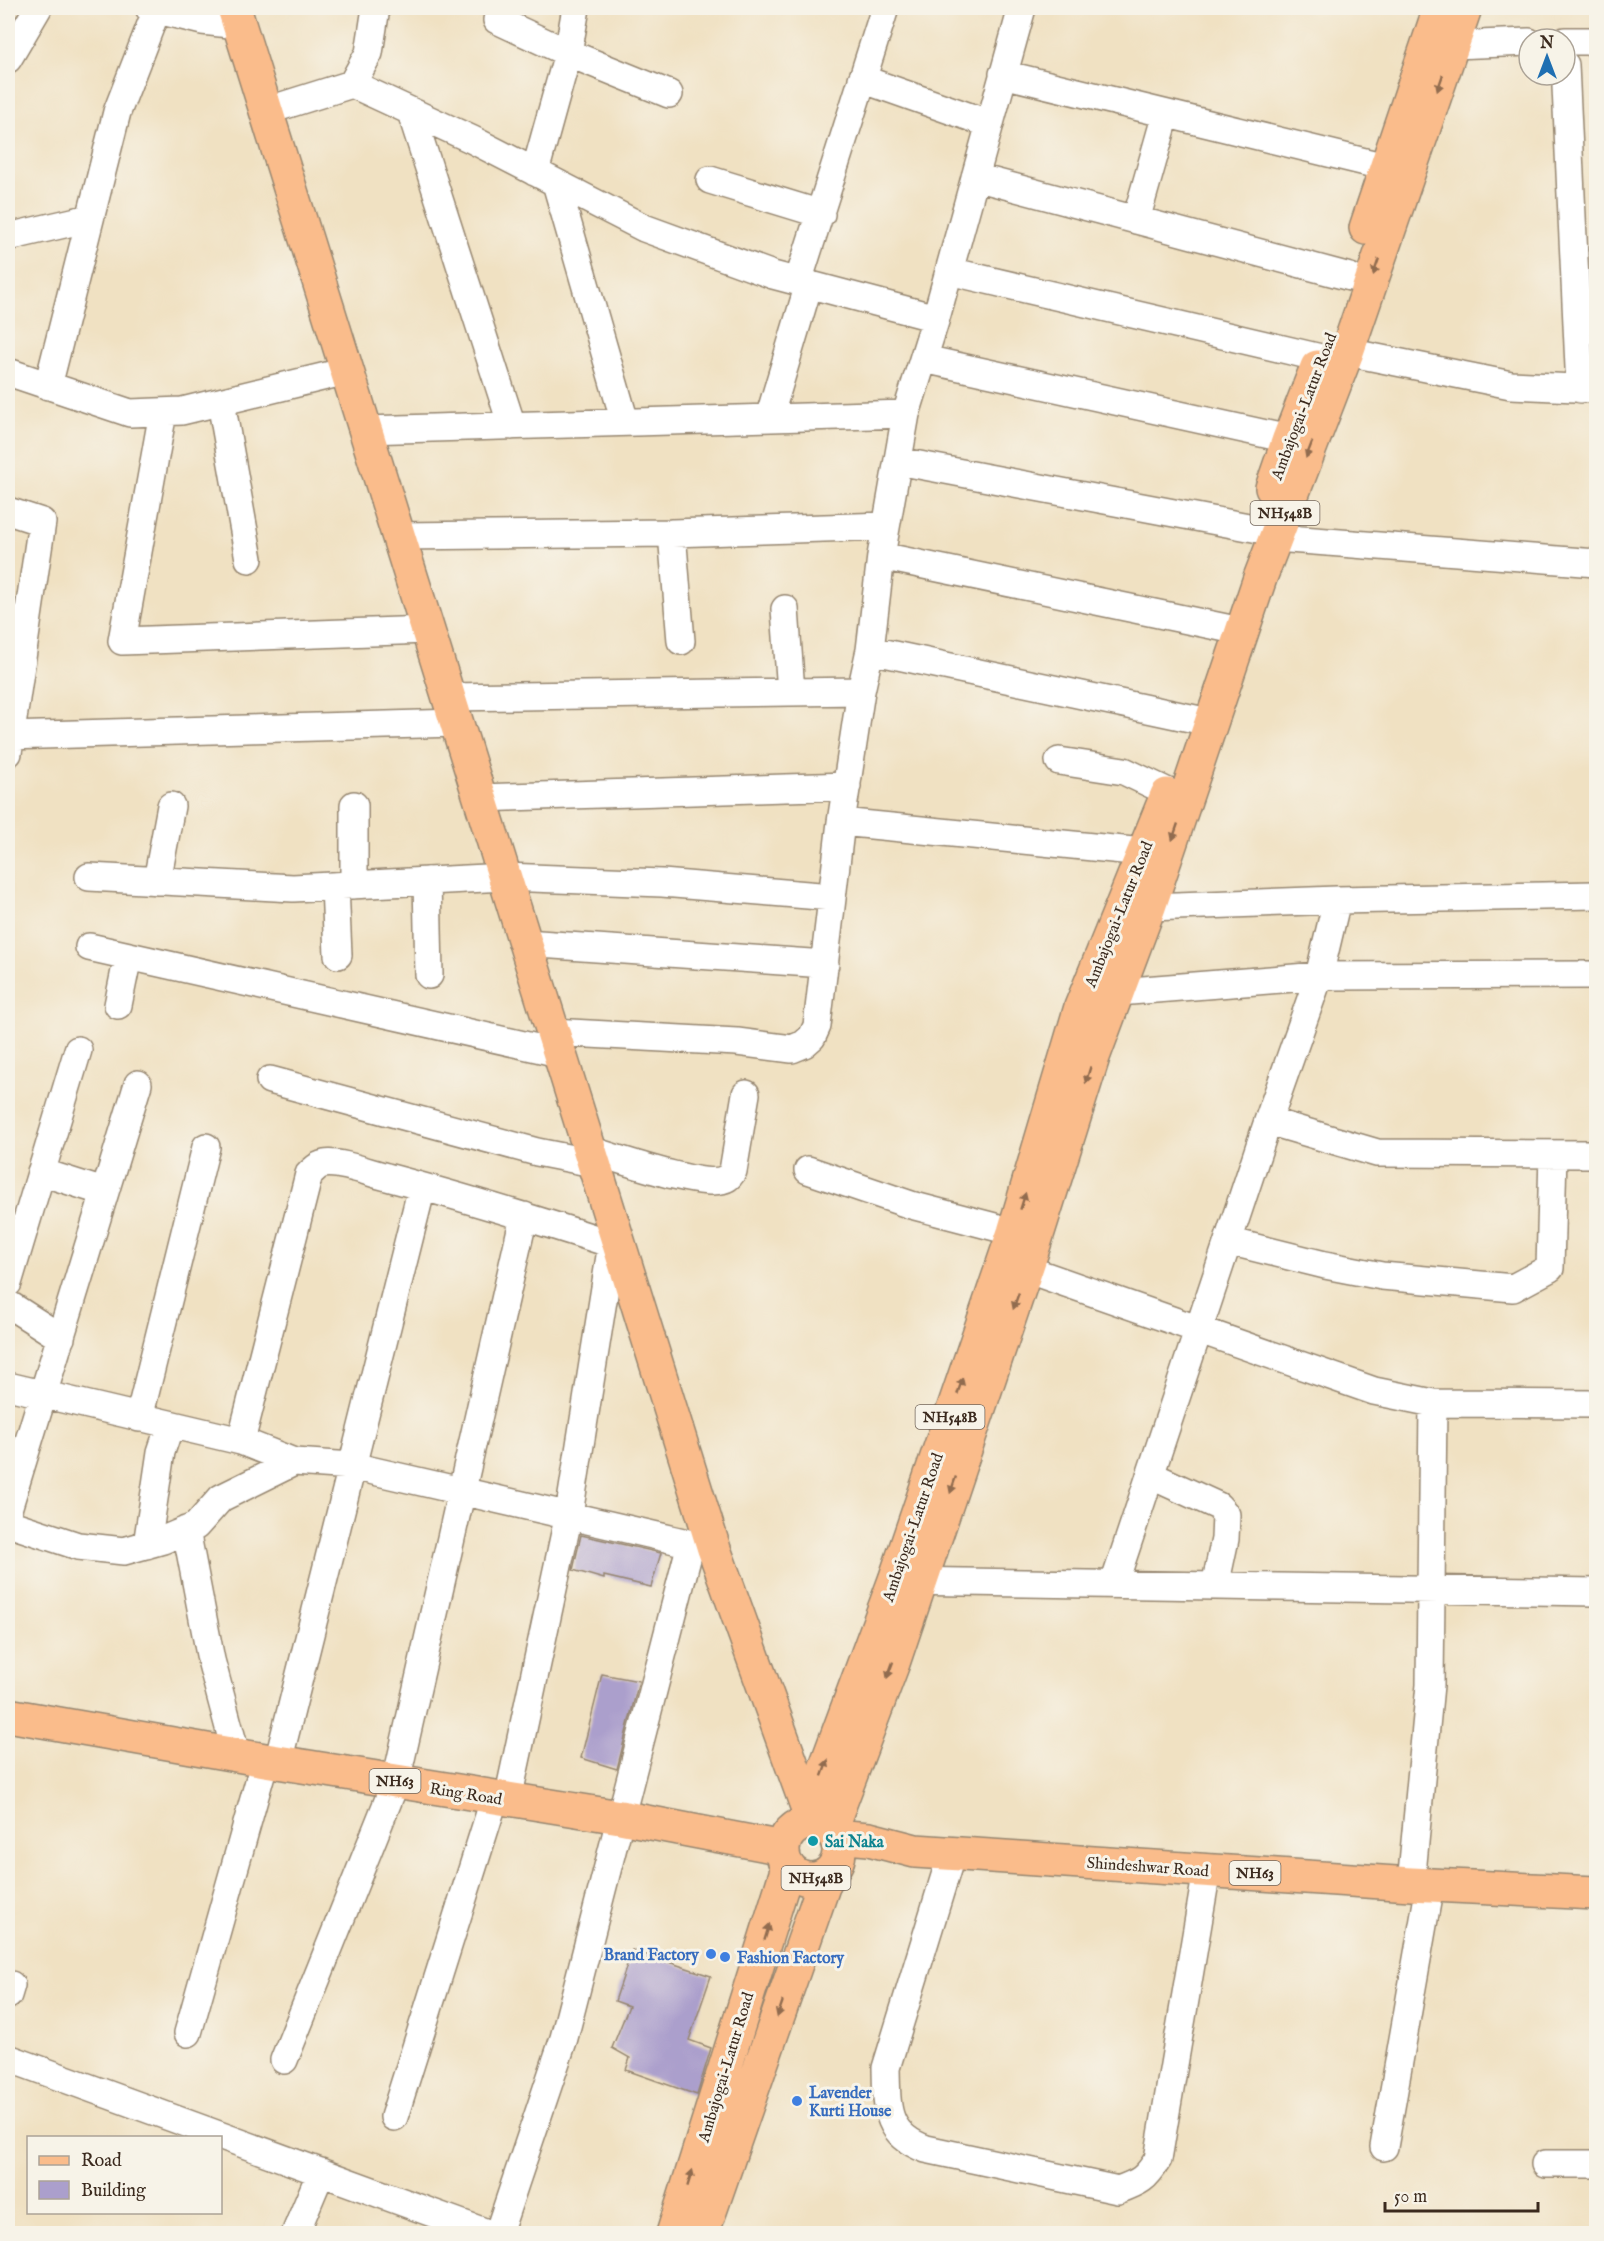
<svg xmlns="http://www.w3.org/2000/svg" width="1604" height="2241" font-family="'IM FELL English',serif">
  <rect width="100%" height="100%" fill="#f7f3e8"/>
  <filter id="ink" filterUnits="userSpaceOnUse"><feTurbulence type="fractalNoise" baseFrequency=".0167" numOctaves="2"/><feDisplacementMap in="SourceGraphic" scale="12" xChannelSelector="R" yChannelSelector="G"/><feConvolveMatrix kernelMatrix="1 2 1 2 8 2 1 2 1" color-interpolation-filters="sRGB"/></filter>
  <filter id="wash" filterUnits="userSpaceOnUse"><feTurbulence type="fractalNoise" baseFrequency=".008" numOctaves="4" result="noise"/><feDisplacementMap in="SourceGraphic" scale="24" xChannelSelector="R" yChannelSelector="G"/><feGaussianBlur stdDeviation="1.35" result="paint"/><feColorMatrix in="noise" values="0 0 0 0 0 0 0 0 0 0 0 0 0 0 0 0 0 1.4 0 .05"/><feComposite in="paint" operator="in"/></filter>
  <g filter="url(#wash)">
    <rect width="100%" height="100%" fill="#f0e1c2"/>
    <g id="blocks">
      <!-- building -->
      <path fill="#ab9fcc" d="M581 1535 661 1553 651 1587 604 1576V1579L573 1570Z
        M602 1674 639 1681 617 1769 581 1758Z
        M632 1950 711 1976 689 2040 711 2048 697 2095 626 2070 630 2058 612 2048 629 2006 615 2001Z"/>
    </g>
  </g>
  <g filter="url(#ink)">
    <use href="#blocks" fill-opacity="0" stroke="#968670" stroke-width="1.5"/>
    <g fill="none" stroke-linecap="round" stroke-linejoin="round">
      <defs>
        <path id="minor" d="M149 8 202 21 239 25
          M497 20 568 53 669 94
          M1565 41H1596
          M1453 45 1529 42
          M8 59 38 8
          M1565 65 1580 389
          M1003 74 1386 167
          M862 79 990 124
          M352 84 369 53 376 8
          M266 111 352 84 473 140 644 228 773 275 936 318 906 414
          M411 112 512 426
          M535 172 568 53 576 8
          M975 177 1350 277
          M710 180 821 214
          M556 183 625 422
          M1136 220 1166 114
          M8 237 90 218
          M949 271 1321 358
          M798 282 885 8
          M936 318 1022 8
          M1347 352 1511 385 1596 389
          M924 359 1289 439
          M8 372 130 413 182 411 347 371
          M48 386 117 112 157 9
          M221 402 249 559
          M163 412 122 641 427 630
          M769 418 809 284
          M365 430 906 414 881 556 870 650 861 691 841 822 817 1026 812 1037 804 1044 792 1049 737 1042 552 1032
          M898 461 1259 529
          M8 511 42 522 8 753
          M672 533 681 641
          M398 536 672 533 886 526
          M1276 538 1596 563
          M881 556 1226 628
          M785 609 791 692
          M870 650 1195 719
          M448 697 861 691
          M8 736 456 723
          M1059 761 1124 771 1168 792
          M480 798 847 786
          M354 805V885
          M841 822 1143 852
          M89 877 293 888 505 877 662 883 832 897
          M157 881 171 806
          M427 881 429 975
          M335 886 338 955
          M1149 907 1337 900 1596 895
          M525 943 825 964
          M89 947 559 1053
          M1101 985 1118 992 1319 976 1596 975
          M118 1005 128 956
          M270 1080 537 1152 593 1163
          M1268 1121 1377 1153 1596 1154
          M589 1150C614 1157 707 1191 727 1178 729 1177 731 1174 733 1171L746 1094
          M808 1170 911 1205 1014 1232
          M41 1172 104 1192
          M1228 1241 1325 1265 1382 1276 1513 1288 1550 1268 1553 1154
          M1026 1269 1374 1391 1433 1403 1596 1404
          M8 1283 78 1050
          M8 1304 61 1338
          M8 1386 241 1441 294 1462 352 1466 714 1549
          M139 1418 206 1147
          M241 1441 309 1174C314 1170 317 1165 324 1164 340 1161 370 1173 387 1177 462 1197 537 1220 612 1244
          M1150 1475 1218 1506 1226 1515 1225 1539 1215 1586
          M8 1509 138 1084
          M8 1523 78 1546 124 1551 163 1540 196 1526 221 1498 294 1462
          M186 1530 211 1660 236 1754
          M147 1545 161 1452 170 1425
          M902 1581 1596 1592
          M1114 1584 1268 1121 1319 976 1337 900
          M278 1762 422 1187
          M508 1799 569 1514 614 1231
          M952 1853 886 2068C887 2106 884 2134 926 2149L1118 2190C1140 2182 1146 2179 1158 2159L1207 1870
          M1411 1884 1430 1685 1433 1403
          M8 1995 11 1985
          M188 2033 265 1760
          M8 2058 490 2234
          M284 2060 396 1781 524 1216
          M394 2117 495 1797
          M1384 2147 1430 1885
          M1545 2164H1596
          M295 2234 321 2172
          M498 2234 564 2038 691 1543"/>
        <path id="major" d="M234 8 714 1549 809 1812
          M673 2234 788 1867
          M702 2234 827 1875"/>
        <path id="highway" d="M1366 228 1440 8
          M1272 488 1289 439 1317 367
          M8 1715 265 1760 620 1817 783 1848
          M806 1823 809 1812 895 1580 1014 1232 1081 1007 1167 795
          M783 1851a28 28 0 1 1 56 0a28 28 0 1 1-56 0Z
          M830 1830 893 1663 1032 1251 1093 1057 1149 907 1260 578 1347 352 1465 8
          M835 1836 869 1839 915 1851 1411 1884 1596 1893"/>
      </defs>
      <!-- minor casing -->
      <use href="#minor" stroke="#968670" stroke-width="30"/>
      <!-- major casing -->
      <use href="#major" stroke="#968670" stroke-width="36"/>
      <!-- highway casing -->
      <use href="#highway" stroke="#968670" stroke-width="36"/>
      <!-- minor -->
      <use href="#minor" stroke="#fff" stroke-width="27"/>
      <!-- major -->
      <use href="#major" stroke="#fabc8b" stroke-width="33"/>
      <!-- highway -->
      <use href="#highway" stroke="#fabc8b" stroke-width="33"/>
    </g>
    <!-- one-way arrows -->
    <defs><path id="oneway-solid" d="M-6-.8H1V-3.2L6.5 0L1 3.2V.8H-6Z" transform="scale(1.5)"/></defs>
    <g fill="#916c4f">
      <use href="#oneway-solid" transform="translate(1440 83) rotate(109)"/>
      <use href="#oneway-solid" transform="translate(1376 267) rotate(109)"/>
      <use href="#oneway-solid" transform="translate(1309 450) rotate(111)"/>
      <use href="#oneway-solid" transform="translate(1175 832) rotate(109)"/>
      <use href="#oneway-solid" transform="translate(1088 1075) rotate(107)"/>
      <use href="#oneway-solid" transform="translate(1023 1201) rotate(-73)"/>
      <use href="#oneway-solid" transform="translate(1016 1301) rotate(109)"/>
      <use href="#oneway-solid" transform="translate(960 1386) rotate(-72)"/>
      <use href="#oneway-solid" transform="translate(953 1485) rotate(109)"/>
      <use href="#oneway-solid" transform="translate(890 1670) rotate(110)"/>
      <use href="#oneway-solid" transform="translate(825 1768) rotate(-70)"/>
      <use href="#oneway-solid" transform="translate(767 1932) rotate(-73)"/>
      <use href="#oneway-solid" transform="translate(780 2009) rotate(109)"/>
      <use href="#oneway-solid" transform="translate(690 2178) rotate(-73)"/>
    </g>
  </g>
  <!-- markers -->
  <circle fill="#0f9aa8" stroke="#f7f3e8" stroke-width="2" cx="813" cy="1841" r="6"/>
  <g fill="#3f7fe0" stroke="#f7f3e8" stroke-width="2">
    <circle cx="711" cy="1954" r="6"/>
    <circle cx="725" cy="1957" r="6"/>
    <circle cx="797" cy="2101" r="6"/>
  </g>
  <g text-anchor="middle" stroke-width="6" stroke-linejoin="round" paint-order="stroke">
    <!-- shield labels -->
    <g fill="#f7f3e8" stroke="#73665b" stroke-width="1.5">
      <rect x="1250.5" y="501" width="69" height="24" rx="4.5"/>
      <rect x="915.5" y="1405" width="69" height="24" rx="4.5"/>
      <rect x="369.5" y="1769" width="51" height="24" rx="4.5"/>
      <rect x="1229.5" y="1861" width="51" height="24" rx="4.5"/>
      <rect x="781.5" y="1866" width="69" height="24" rx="4.5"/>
    </g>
    <g font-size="15" font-weight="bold" fill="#3b2a1e">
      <text x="1285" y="518">NH548B</text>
      <text x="950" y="1422">NH548B</text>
      <text x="395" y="1786">NH63</text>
      <text x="1255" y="1878">NH63</text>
      <text x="816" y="1883">NH548B</text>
    </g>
    <!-- street labels -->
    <g font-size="16" fill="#3b2a1e" stroke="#f7f3e8">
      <text transform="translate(1303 406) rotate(-69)" y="6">Ambajogai-Latur Road</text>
      <text transform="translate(1118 914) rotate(-68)" y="6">Ambajogai-Latur Road</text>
      <text transform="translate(912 1527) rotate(-71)" y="6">Ambajogai-Latur Road</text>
      <text transform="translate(466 1793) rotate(9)" y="6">Ring Road</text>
      <text transform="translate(1148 1866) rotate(4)" y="6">Shindeshwar Road</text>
      <text transform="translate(725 2067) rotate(-73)" y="6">Ambajogai-Latur Road</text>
    </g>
    <!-- culture labels -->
    <g font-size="16" font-weight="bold" fill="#0d838f" stroke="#f7f3e8" text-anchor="start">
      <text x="825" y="1847">Sai Naka</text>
    </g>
    <!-- shop labels -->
    <g font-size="16" font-weight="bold" fill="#366cbe" stroke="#f7f3e8" text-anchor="start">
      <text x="699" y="1960" text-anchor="end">Brand Factory</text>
      <text x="737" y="1963">Fashion Factory</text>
      <text x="809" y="2098">Lavender<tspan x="809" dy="18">Kurti House</tspan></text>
    </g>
  </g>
  <!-- margin -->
  <rect width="1604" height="2241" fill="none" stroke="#f7f3e8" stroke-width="30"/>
  <!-- legend -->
  <rect x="27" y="2136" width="195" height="78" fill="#f7f3e8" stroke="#aca397" stroke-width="1.5"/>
  <rect x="39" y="2156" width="30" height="9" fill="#fabc8b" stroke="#aca397" stroke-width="1.5"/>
  <text x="81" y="2166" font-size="18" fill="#3b2a1e">Road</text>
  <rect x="39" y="2181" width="30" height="18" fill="#ab9fcc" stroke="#aca397" stroke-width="1.5"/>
  <text x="81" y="2196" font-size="18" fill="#3b2a1e">Building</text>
  <!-- north arrow -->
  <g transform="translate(1547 57)"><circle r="28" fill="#f7f3e8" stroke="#aca397" stroke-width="1.5"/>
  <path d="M0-4.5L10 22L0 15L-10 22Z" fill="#1f6fb2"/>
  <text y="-9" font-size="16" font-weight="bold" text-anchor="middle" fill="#3b2a1e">N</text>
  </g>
  <!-- scale -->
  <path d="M1385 2202v9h153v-9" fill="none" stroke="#3b2a1e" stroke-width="3"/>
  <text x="1394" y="2202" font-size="18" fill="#3b2a1e" stroke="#f7f3e8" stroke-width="4.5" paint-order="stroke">50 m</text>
</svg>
